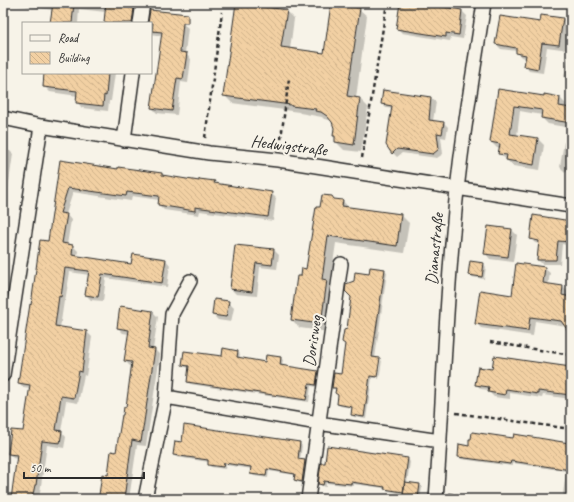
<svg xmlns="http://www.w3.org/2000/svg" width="574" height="502" font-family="Caveat,sans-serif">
  <defs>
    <pattern id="building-back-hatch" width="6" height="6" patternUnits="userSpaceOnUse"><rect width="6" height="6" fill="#f2d0a3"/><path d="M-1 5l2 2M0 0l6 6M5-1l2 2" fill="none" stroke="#d0b38c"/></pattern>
  </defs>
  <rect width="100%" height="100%" fill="#f7f3e8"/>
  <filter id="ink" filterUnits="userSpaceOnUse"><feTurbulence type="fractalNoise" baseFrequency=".025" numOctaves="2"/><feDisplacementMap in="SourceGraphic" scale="8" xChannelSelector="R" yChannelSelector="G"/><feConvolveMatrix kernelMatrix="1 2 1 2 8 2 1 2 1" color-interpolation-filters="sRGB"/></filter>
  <g filter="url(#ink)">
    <!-- shadow -->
    <path fill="#0003" d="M3 3H127L126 6 131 7 139 15 138 23H105L106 12 79 9 78 23H51L53 10Z
      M401 3H413L462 11 467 16 463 39 451 37 450 41 402 33 397 28Z
      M359 9 367 16 356 98 360 99 368 107 361 152 344 150 336 142V138L334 136 335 128 333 122 330 120 324 119 322 117 300 113 299 112 232 103 224 95 286 11 294 19 290 49 324 54Z
      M151 11 183 24 188 28 185 53 191 59 188 83 181 82 177 115 157 113 152 108 162 36 151 34V23H149Z
      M542 16 571 20V82H569L564 77 569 50 547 47 543 73 529 71 525 66 526 58 521 57 517 52V51L501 49 496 44 541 23Z
      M45 73H115L111 101H109L108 111 82 108 77 102 78 96 50 92 44 86Z
      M499 90 545 97 560 98 566 104 565 108 571 109V128L548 124 542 118V115L520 111 517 136 538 139 544 145 540 170 513 166 499 153 500 148H497L491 142Z
      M384 91 431 98 436 102 433 121 444 123 448 127 446 138 441 137 443 154 437 158 402 153 397 157 393 153V109L386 108 382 104Z
      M564 142 571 143V173L565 172 560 167Z
      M3 146 4 148V150L10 151 13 154 3 224Z
      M60 162 119 170 162 174 164 177 200 182H214L217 185 271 193 276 198 273 221 200 211 199 215 164 210 159 205V200L132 196 131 201 73 192 66 214 71 220 67 245 73 246 78 251 77 256 132 265 166 260 170 265 167 287 106 278 103 301 91 300 86 295 89 275 70 272 65 301H64L60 328 87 332 92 337 86 376 84 375 78 403 66 401 61 431 66 437 64 448 47 445 39 499H12L17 459 13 458 9 454 24 432 30 389 24 388 19 383 32 306 49 242Z
      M334 200 343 201 349 208 401 215 409 223 404 253 336 243 330 284 334 289 329 332 300 328 292 320 301 277 307 270 321 208Z
      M571 222V246L562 244 560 264H542L538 260 540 244 535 243 531 239Z
      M512 230 517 235 513 262 490 259 485 253Z
      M236 246 274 250 279 255 277 269 260 267 257 296 236 294 231 289Z
      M484 264 486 267 484 279 472 277 469 275Z
      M544 268 550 273 548 285 563 287 568 292 567 297 571 298V329L566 326 535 321 533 336 481 328 476 323 512 296Z
      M384 270 387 272 375 358 380 359H379L376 378H372L366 419 354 417 352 415 353 408 340 406 338 404 339 396 336 390 333 387 342 375 348 330 370 275Z
      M228 302 234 308 231 322 218 320 213 315Z
      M153 312 158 317 153 349 155 350 160 355 146 446 137 445 129 499H99L103 475 109 476 117 453 124 416 127 408 133 366H130L125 361 129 334 123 333 118 328Z
      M238 352 240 354 239 359 266 363 281 358 283 360 282 366 317 372 320 374 318 387 311 386 309 402 190 384 188 382 190 368 185 367 183 365 222 358Z
      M381 360 382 361 379 379H378Z
      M571 368V399L543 395 542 398 510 393V399L494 397 489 392V390L481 389 476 384 493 370Z
      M514 439 569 444 571 446 570 456H571V497L565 496 563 494 566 471 513 463 512 466 461 459 459 456 470 447Z
      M300 443 302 446 300 460 305 461 307 464 305 483 297 482 295 480 296 475 269 471 268 478 254 476 251 474 252 469 226 465 225 469 211 467 209 465V462L176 457 174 455Z
      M408 459 410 462 407 483 420 485 422 488 420 499H407L404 496 405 494 388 491 385 488 353 484V486L326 483V487L322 486 319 484 322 464Z
      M162 494 180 496 182 499H161Z"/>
    <!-- building -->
    <path fill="url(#building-back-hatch)" stroke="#2b2b2b" d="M53 3H74L72 23H50Z
      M106 3H124V5L131 6V8H134L132 23H113L104 22Z
      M236 3 287 10 281 47 324 53 331 4 360 8 347 96 360 98 354 145 335 142V136H333L334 128 332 122 327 116 321 112 315 111 316 109 291 106V105L223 96Z
      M400 3H419L462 10 459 35 446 33V37L396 29Z
      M150 10 188 14V23H183L180 52 187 53 183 79 177 78 172 111 151 108 162 32 152 31 153 23H148Z
      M541 15 563 18 559 45 542 43 538 69 524 66 526 55 516 53V48L495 44 500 16 540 22Z
      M44 73H108L106 96 104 95 103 106 76 103 77 91 43 87Z
      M498 89 544 96V94L560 97 559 106 571 108V123L541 118 542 110 514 106 510 134 538 138 534 165 506 160 507 155 498 154 500 144 490 142Z
      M383 90 431 97 429 120 444 122 442 134 437 133 439 149 433 154 397 149 392 154 386 145 392 106 381 104Z
      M60 160 118 169V167L162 173V175L199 181V179L215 181 214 183 272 192 268 217 195 207V211L158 205 159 196 127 192 126 196 68 188 60 213 67 214 62 243 73 245 72 255 131 264 133 254 166 259 162 283 102 274 98 297 85 295 89 271 65 268 61 297 59 296 55 326 87 331 82 372 79 371 74 398 61 396 56 430 62 431 60 443 42 441 36 485H35L32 499H11L17 455 8 454 11 430 23 431 30 385 18 383 30 304 31 305 40 240 48 241Z
      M322 195 332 196 334 199 343 200 342 206 401 214 397 246 328 236 322 279 327 280 321 324 291 320 297 276H301L302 268 306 269 316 207H320Z
      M533 215 571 221V242L558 241 556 260H537L539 241 530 239Z
      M488 226 512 229 508 257 484 254Z
      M235 245 274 249 272 265 256 263 252 292 230 289Z
      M470 261 484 263 482 277 468 275Z
      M516 263 545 267 543 283 563 286 562 295 571 297V335L561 321 530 317 528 331 475 324 480 290 512 295Z
      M370 267 385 269 372 357 380 358 377 377 370 376 364 417 351 415 352 407 337 404 338 395 335 393 336 388H332L334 373 341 374 345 344 342 342 344 330 347 329 351 297 345 291 346 284 354 281 355 272 369 274Z
      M214 299 229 301 226 317 212 315Z
      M120 306 153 311 148 348 155 349 141 442 132 440 124 499H110V497L99 495 102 474 108 475 111 451 116 452 122 415H123L124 407H126L132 362 124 361 129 330 117 328Z
      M223 348 238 351 237 357 265 362 266 355 274 356 281 357 280 365 318 371 316 385 309 384 306 400 187 382 189 366 182 365 184 351 222 356Z
      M494 356 528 361 571 367V395L538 391V394L506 389 505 395 488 392 489 387 475 385 478 367 492 369Z
      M184 425 300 442 298 459 305 460 302 482 294 480 295 474 267 469 266 476 250 474 251 467 224 463 223 467 208 465V460L173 455 175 441 182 442Z
      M472 432 513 438 514 434 569 443 568 455H571V470L511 461 510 464 458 457 459 444 469 446V439H471Z
      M327 446 408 458 403 492 384 489 385 487 351 482V484L324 481 323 485 318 484 321 463H325Z
      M405 482 420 484 418 498 403 496Z"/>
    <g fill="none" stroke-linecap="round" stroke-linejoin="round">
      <defs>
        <path id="minor" d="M140 23 143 3
          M3 118 41 126 209 153 278 160 571 206
          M124 140 133 73
          M3 375 41 126
          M166 397 318 423 440 441
          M145 499 166 397 172 314 190 281
          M308 499 341 264
          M436 499C443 407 445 314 454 222 460 148 473 76 484 3"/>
      </defs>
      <!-- minor casing -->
      <use href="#minor" stroke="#2b2b2b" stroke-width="16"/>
      <!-- path -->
      <path stroke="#2b2b2b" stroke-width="2.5" stroke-dasharray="4 3" stroke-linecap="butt" d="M205 138 222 12
        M280 146 289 78
        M362 158 387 3
        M490 342 571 355
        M456 413 571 429
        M449 494 483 499"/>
      <!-- minor -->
      <use href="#minor" stroke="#f7f3e8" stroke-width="13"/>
    </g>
  </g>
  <g text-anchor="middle" stroke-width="4" stroke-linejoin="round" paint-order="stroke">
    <!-- street labels -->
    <g font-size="17" fill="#2b2b2b" stroke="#f7f3e8">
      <text transform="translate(289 145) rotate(7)" y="6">Hedwigstraße</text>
      <text transform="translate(434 249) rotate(-85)" y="6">Dianastraße</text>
      <text transform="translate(312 341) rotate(-82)" y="6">Dorisweg</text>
    </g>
  </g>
  <!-- margin -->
  <rect width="574" height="502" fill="none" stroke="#f7f3e8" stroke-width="16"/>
  <rect x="8" y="8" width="558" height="486" fill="none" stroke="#2b2b2b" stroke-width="1.5" filter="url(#ink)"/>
  <!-- legend -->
  <rect x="22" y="22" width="130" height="52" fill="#f7f3e8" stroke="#a5a39c"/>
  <rect x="30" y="35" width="20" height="6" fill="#f7f3e8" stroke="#a5a39c"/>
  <text x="58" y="42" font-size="12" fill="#2b2b2b">Road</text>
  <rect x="30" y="52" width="20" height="12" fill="url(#building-back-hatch)" stroke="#a5a39c"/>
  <text x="58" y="62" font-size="12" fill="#2b2b2b">Building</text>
  <!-- scale -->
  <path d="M24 472v6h120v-6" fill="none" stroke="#2b2b2b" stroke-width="2"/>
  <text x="30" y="472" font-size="12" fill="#2b2b2b" stroke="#f7f3e8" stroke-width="3" paint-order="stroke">50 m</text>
</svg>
